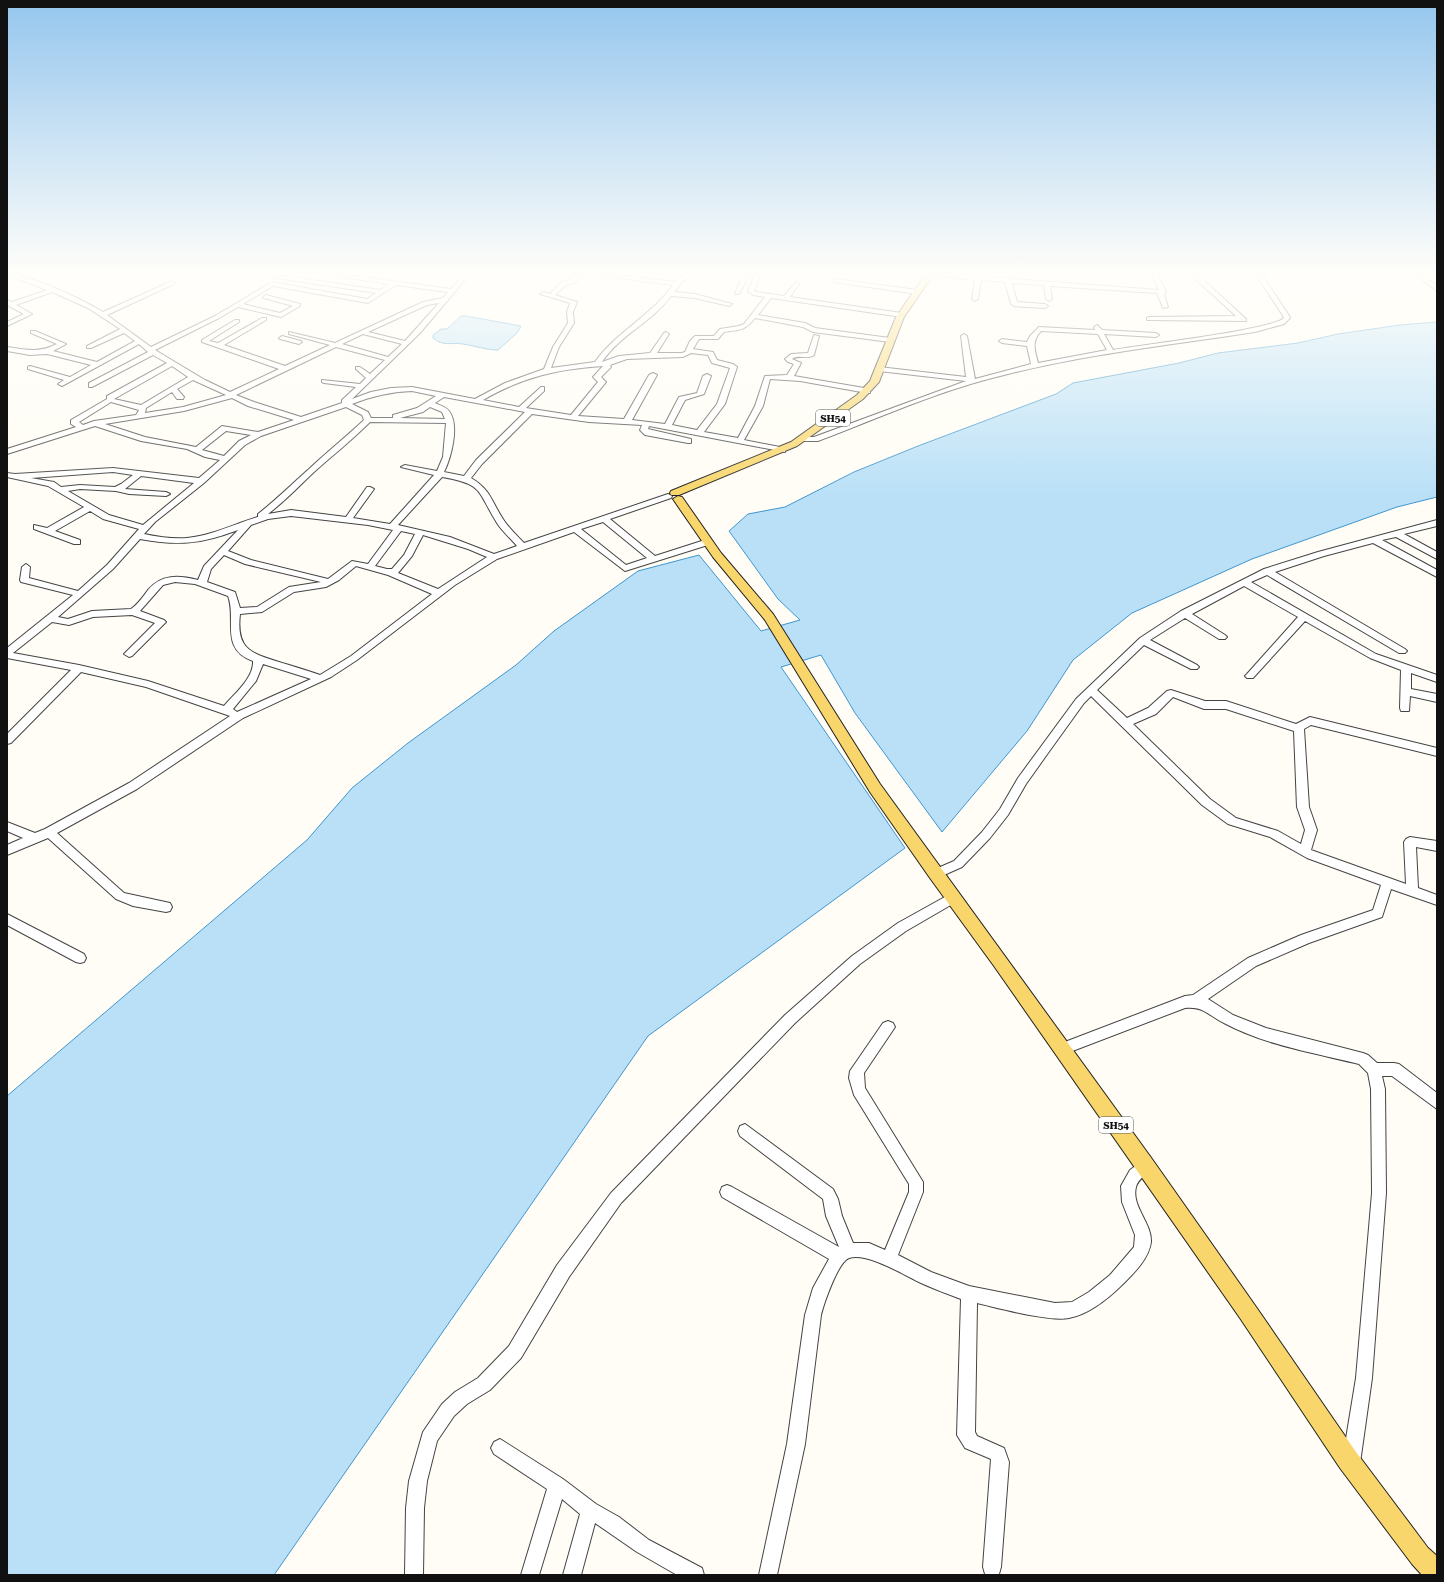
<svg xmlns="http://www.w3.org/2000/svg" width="1444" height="1582" font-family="'Roboto Serif',serif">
  <rect width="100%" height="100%" fill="#fffdf5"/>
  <!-- water -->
  <path fill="#b9e0f7" stroke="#3f96cf" d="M461 316H466L521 326 517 333 498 350C486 350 476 346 463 344 452 342 443 347 433 338V335L441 329H447Z
    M1437 322V497L1397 507 1252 559 1132 613 1073 660 1027 731 942 832 855 713 821 655 781 667 905 848 648 1036 274 1575H7V1096L307 840 352 788 408 743 516 665 554 631 638 571 699 555 761 631 800 620 778 599 729 531 748 514 785 507 854 472 918 446 1056 394 1073 383 1179 363 1218 353 1298 343 1338 334 1400 325Z"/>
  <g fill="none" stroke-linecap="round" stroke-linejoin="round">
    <defs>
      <path id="minor" d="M8 275C33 275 81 299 103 312L170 282H174V284L107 315 151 347 215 316 272 282 367 299 376 293 276 278 275 277 278 275 380 290 389 284 329 275H348L451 289 463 275H469L420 333 352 399 371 392 391 388 412 387 475 399 505 383 544 369 553 347 568 323 567 312 570 303 540 294 543 292 550 294 562 282 570 280 575 275H582L574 283 566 285 555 295 577 302 573 312 574 323 559 347 551 368 595 362C616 332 651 316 673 285L595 275H616L675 282 683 275H691L683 281 674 292 695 294 732 304 729 306 695 298 671 296C652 322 620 335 602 362L619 356 650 353 664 333 666 332 669 334 657 353H682L685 352 690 341 695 336H714L720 329 739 326 744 324 765 297 753 295 748 291 754 278 750 275H758L760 277 754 291 757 292 784 296 796 282 799 284 790 297 902 313 905 315 902 317 771 298 758 315 805 323 815 328 890 338 893 340 890 342 813 332 803 327 755 318C745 331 739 330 724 332L718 339H699L693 349 713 352 717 360 733 364 737 367 725 404 704 432 738 438 755 406 765 376 787 375 794 364 788 362 785 359 791 354 808 353 814 335 819 336 814 355C808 360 798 354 792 359L801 363 794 376 870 389V393H867L800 381 770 379 763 406 744 440 785 448V452L649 426 648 429 691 439V443H688L645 435 640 430 642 425 589 422 532 414 482 464 471 478C492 490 492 504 505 522 511 530 518 537 524 543L668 494 672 496 671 498 610 519 655 556 708 539 712 542 711 544 625 571 574 532 497 559 455 585 357 660 331 677 243 718 137 789 57 833 124 893 170 903 172 907 170 911 166 912 133 906 116 899 48 838 7 855V845L23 838 7 831V822L35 833 45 829 129 783 230 716 146 687 81 672 11 743 7 744V734L71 670 7 658V648L73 595 21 582 20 580 22 567 26 564 30 567 29 578 78 591 107 565 139 529 103 519 90 511 55 531 80 540V544H74L34 529V525L47 528 84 507 48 486 7 477V473L15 474 113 468 199 478 220 460 205 457 187 449 141 441 95 426 7 454V449L76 427 71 424V420L107 399V396L167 363 153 355 92 387H89V383L148 352 139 344 62 386 58 384 64 380 28 369V367L30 366 70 377 91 365 47 354 30 355 7 351V347C27 350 39 353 57 344L31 333V331H35L66 344 53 351 97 362 135 341 124 333 91 348H87V346L120 329 88 308 52 292 16 305 32 314 7 326V322L24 314 7 305V300L12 302 47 290ZM396 285 448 292 443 298 423 302 335 343 289 332V334L330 345 285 366 224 345 266 320V318H262L218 343 209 341 239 322V320H235L202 340V342L279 369 230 392 205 380 155 350 219 318 238 307 281 317 300 306V304L266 295 263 297 264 298 293 306 280 313 243 304 273 286 368 303ZM439 303 405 341 368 332 427 305ZM363 334 402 344 388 357 342 344ZM336 347 385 360 370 374 360 367H356V369L366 378 360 384 322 380V382L324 383 356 387 342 400V403L301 417 254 402 236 395ZM691 353 708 355 712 363 730 368 717 404 697 430 672 425 685 400 704 394 711 376 707 374 703 376 697 393 679 397 665 424 632 420 657 375 653 373 649 375 624 419 578 416 606 382 601 377 611 367 610 365 627 359 683 357ZM172 366 188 377 141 405 114 399ZM603 366 593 377 598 382 571 415 526 408 544 391V387H541L519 407 483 400C523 377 557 369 603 366ZM193 380 226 395 183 407 145 413 146 408 172 392 177 399H183L184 397 177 389ZM412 391 436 396 417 408 393 415V418H371L368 412 352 404C372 396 390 392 412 391ZM444 397 525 412 476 460 464 476 444 472C451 458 460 425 449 411 446 407 439 405 435 403ZM232 398 248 406 294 420 258 432 222 426 196 447 145 437 105 424 184 411ZM111 402 139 410 136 415 94 421 83 425 79 422ZM346 407 362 415 364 420C346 437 327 452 309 469 292 484 276 500 258 514V517C234 524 211 536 187 538 172 539 158 537 144 534L155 522 204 483 245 445 261 436ZM430 407 442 412 445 419 400 418 423 412ZM370 422 446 423 443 457 437 471 405 465 401 467 434 475 390 524 353 518 374 489 370 487H367L346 517 291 510 268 514C285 501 299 486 314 472 333 455 352 440 370 422ZM226 431 251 435 239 441 224 456 202 450ZM113 472 133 475 121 484 115 487 80 485 61 487 54 482 31 478ZM141 476 194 483 143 525 109 515 68 491 80 489 116 491 129 494 166 496 170 494 166 492 125 489ZM442 477C484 484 477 491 497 523 502 531 511 539 517 546L494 554 450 537 398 525ZM291 516 368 525 393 530 368 564 352 561 328 579 251 560 228 551 251 525 268 519ZM603 522 647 558 626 565 581 529ZM238 530 204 566 198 580C179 575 161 574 148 590 143 597 138 604 131 609L92 611 68 619 58 617 113 569 140 539C179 546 201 544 238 530ZM401 531 415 534 404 555 392 569H387L375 566ZM423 535 468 549 487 557 438 589 398 573 412 556ZM224 555 245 564 321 582 289 587 257 607 240 608 235 592 207 582 211 569ZM356 566 388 575 432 594 351 656 320 675C306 670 292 666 279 662 249 653 236 648 240 614L262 612 294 592 326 587 339 580ZM175 582 195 584 228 596C237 619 219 649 253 661 254 678 234 694 224 706L148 681 79 665 13 653 52 622 69 625 93 617 132 615 155 623 124 654 129 657 132 656 166 622 164 620 140 611 163 585ZM263 664 311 679 237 712 233 709 256 681Z
        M743 275H749L739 294H735Z
        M929 275H960L1159 290 1152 275H1158L1166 292 1164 294 1168 307 1163 308 1157 293 1050 286 1052 299 1049 301 1046 299 1044 285 1012 283 1017 302 1045 304 1048 306 1045 308 1014 306 1011 304 1005 282 981 280 978 299 975 301 972 299 975 280Z
        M1191 275H1198L1246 319V321L1147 320V318L1149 317 1236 316Z
        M1256 275H1262L1288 314 1290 318 1284 324 1255 332C1171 345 1086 354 1004 375 940 390 879 418 818 441H803L799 439 803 437H814L966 381 879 371 876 369 879 367 966 377 961 336 964 334 967 336 975 379 1031 364 1027 346 1002 343 999 341 1002 339 1027 342 1030 336 1039 327 1095 330 1094 327 1097 325 1102 330 1156 333 1159 335 1156 337 1104 334 1113 350C1140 345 1271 330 1284 318L1282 314ZM1041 331 1098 334 1107 350 1038 363C1035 350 1031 342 1041 331Z
        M1416 275H1423L1437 286V291Z
        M835 279 918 290 921 292 918 294 833 282 832 281Z
        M282 336 301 341 302 342 299 344 280 339 279 338Z
        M1437 520V526L1404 534 1437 552V559L1396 537 1382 540 1437 570V577L1373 543 1324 556 1275 572 1405 649 1407 651 1405 653H1399L1267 575 1251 582 1376 654 1437 675V682L1411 673V689L1437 694V702L1410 696 1409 711H1401L1400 708 1401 670 1370 658 1305 621 1253 678H1247L1245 676 1247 674 1298 617 1244 586 1192 614 1225 635 1227 637 1225 639H1219L1185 618 1150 640 1197 665 1199 667 1197 669H1191L1144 645 1097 690 1127 718 1148 708 1167 691 1171 690 1205 701H1226L1296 724 1310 717 1437 748V756L1311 725 1304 729 1309 807 1317 830 1311 850 1406 884 1404 842 1406 839 1410 837 1437 841V851L1416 847 1418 888 1437 895V905L1391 889 1382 917 1309 943 1256 966 1208 999 1233 1015 1266 1028 1363 1053 1368 1055 1377 1063H1394L1399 1064 1437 1093V1109L1392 1076H1382L1385 1089 1386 1193 1372 1378 1360 1463 1357 1469 1351 1472 1345 1469 1342 1463 1356 1378 1372 1193 1371 1089 1368 1073 1359 1064C1314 1053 1265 1045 1224 1023 1209 1016 1204 1006 1185 1008L1062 1055 1057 1053 1055 1049 1057 1045 1185 996 1193 995 1248 958 1301 935 1373 910 1381 885 1307 858 1270 837 1228 824 1202 805 1091 696 1084 703 1048 753 1026 784 1008 815 990 838 962 867 935 879 931 877 929 874 931 871 954 861 982 832 1000 809 1018 778 1076 699 1140 638 1181 611 1264 569 1318 552ZM1173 697 1204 709H1226L1294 731 1297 807 1305 830 1301 844 1278 831 1236 818 1210 799 1133 724 1156 714Z
        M952 893 956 894 958 898 956 902 906 931 860 964 795 1023 621 1203 569 1277 521 1358 490 1390 467 1404 454 1416 437 1441 427 1481 424 1508 423 1575H405L406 1508 409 1481 423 1432 442 1404 455 1392 478 1378 509 1346 557 1265 611 1193 785 1015 852 956 898 923Z
        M7 914 84 954 86 958 84 962 80 963 76 962 7 925Z
        M888 1021 893 1023 895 1027 864 1073 865 1088 923 1182V1192L898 1255 931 1272 969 1286 1055 1303 1072 1302 1089 1292 1110 1275 1134 1247 1135 1235 1122 1202 1121 1186 1130 1170 1145 1159 1150 1161 1152 1166C1149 1174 1138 1178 1136 1187 1131 1206 1152 1223 1151 1242 1149 1258 1135 1272 1125 1282 1110 1297 1090 1314 1069 1318 1049 1322 999 1308 977 1303L975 1432 977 1436 1004 1448 1009 1462 1001 1567 999 1574 995 1575 985 1574 983 1567 991 1459 965 1448 957 1435 961 1299C948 1294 934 1289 921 1283 904 1275 867 1252 849 1258 838 1262 824 1303 821 1315L805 1444 777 1575H759L787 1444 805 1315 813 1288 829 1259 722 1197 720 1192 722 1187 727 1185 732 1187 839 1247 826 1216 823 1199 740 1136 738 1131 740 1126 745 1124 833 1189 838 1199 842 1216 853 1243H869L885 1250 909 1192V1184L854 1095 849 1078 850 1071 883 1023Z
        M500 1439 563 1479 596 1504 619 1517 649 1540 702 1568 704 1575H677L637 1552 595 1523 581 1575H563L580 1514 562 1499 539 1575H521L547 1489 494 1454 491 1448 494 1442Z"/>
      <path id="major" d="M925 275H933L904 317 879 382 863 399 797 446 679 495H671L670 493 671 491 791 442 857 395 870 381 896 317Z
        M678 496 682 497 721 553 773 614 880 784 1152 1159 1254 1304 1356 1452 1428 1548 1437 1556V1575H1422L1412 1564 1340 1468 1240 1318 994 966 930 878 870 792 765 620 713 557 673 499Z"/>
    </defs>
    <!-- minor casing -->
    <use href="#minor" stroke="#444" stroke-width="2"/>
    <!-- major casing -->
    <use href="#major" stroke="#222" stroke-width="2"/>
    <!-- minor -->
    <use href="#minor" fill="#fff" fill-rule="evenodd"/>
    <!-- major -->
    <use href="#major" fill="#f9d66b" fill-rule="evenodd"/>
  </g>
  <!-- sky -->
  <linearGradient id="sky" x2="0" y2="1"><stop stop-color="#95c6ee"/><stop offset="0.55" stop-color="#fffefa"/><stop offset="1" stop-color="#fffefa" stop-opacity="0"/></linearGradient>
  <rect width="1444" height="497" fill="url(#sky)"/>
  <g text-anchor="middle" stroke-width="4" stroke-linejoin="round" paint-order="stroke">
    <!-- shield labels -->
    <g fill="#fff" stroke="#585858" stroke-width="1">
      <rect x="816" y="410" width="34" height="16" rx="3"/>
      <rect x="1099" y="1117" width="34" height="16" rx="3"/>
    </g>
    <g font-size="10" font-weight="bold" fill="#111">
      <text x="833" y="422">SH54</text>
      <text x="1116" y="1129">SH54</text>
    </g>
  </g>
  <!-- border -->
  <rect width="1444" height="1582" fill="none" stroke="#111111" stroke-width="16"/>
</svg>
